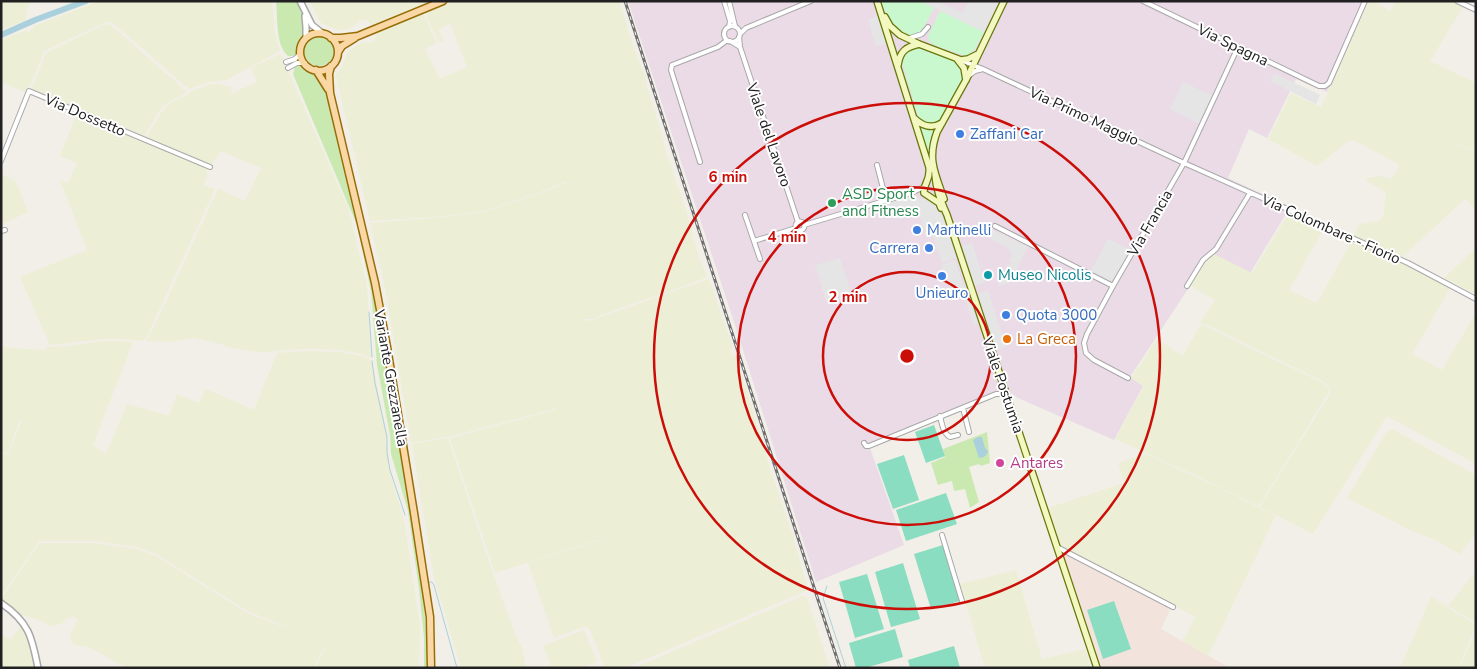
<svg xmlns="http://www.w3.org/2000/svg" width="1477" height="669" font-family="'Nunito Sans',sans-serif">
  <rect width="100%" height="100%" fill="#f1efe8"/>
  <!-- industrial -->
  <path fill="#eadbe7" d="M628 1H1367L1327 92 1296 79 1267 138 1249 129 1228 178 1290 207 1249 275 1205 263 1130 377 1143 386 1114 440 1018 398 1009 392H997L934 416 870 448 904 545 816 582 738 334Z"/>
  <!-- military -->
  <path fill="#f2e3dd" d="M1062 553 1171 608 1161 629 1230 668H1102Z"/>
  <!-- farmland -->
  <path fill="#ecefd5" d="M1 1H30L25 21 1 30Z
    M100 1H272L275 34 280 51 226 80 208 82 189 89 113 23 106 22 44 51 27 93 1 82V40L24 31 29 32 34 26Z
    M310 1H435L373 26 366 20H361L353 27 345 30H337L320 22Z
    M449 1H619L634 49 645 76 648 90 663 138 665 149 685 207 699 257 707 277 665 293 631 304 592 319H584V321L592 320 709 279 733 348 730 350 732 356 736 355 774 481 792 533 808 590 625 668H605L590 630 587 627H583L554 638 528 563 602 540V539L495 573 450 438 552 411 556 408 555 407 551 410 451 436 411 443 385 288 370 223 435 218 484 212 532 196 567 183 566 182 532 195 484 211 435 217 370 221 336 76 342 66 348 51 363 42 370 43 374 41 377 32 423 12 436 42 435 44 425 49 440 79 467 67 450 23 439 30 444 42 438 41 427 18V13L429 10Z
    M1369 1H1374L1390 11 1396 1H1450L1463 7 1430 61 1476 83V152L1451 140V141L1476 153V209L1465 199 1402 257 1354 236 1359 224 1377 221 1381 219 1384 214 1385 205 1383 202 1386 198 1385 192 1367 181 1366 178 1381 176 1391 179 1399 168 1398 164 1356 141 1350 140 1317 166 1268 139 1291 93 1321 107Z
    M106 24 111 25 187 92 184 94 169 102 162 107 151 124 145 136 32 89 46 53Z
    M278 55H281L349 210 367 287 371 358 357 353 339 350 305 349 262 352 250 351 227 347 222 344 193 338 170 342 146 341 157 321 218 189 245 201 261 168 221 151 212 164H207L147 139 148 135 161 113 170 103 187 95 192 91 211 84H219L231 87 233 89 230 93 234 94 237 91 257 82 251 68Z
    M77 113 145 140 206 168 207 177 204 185 215 189 147 336 142 341 123 339H104L50 345 20 277 87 250 60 180 68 183 77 163 60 156Z
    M1 173 16 182 28 212 1 225Z
    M1290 211 1325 227 1289 290 1317 303 1352 241 1414 268 1451 287 1412 354 1442 370 1476 313V464L1387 416 1313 534 1260 507 1330 394V388L1324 382 1208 325 1200 323 1215 300 1189 285 1203 263 1214 254 1252 273Z
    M1476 248V294H1475L1444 278Z
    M1203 325 1323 383 1329 389 1328 393 1259 506 1195 475 1115 439 1144 386 1131 378 1157 339 1183 356 1199 327Z
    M105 341 133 342 93 445 106 454 127 404 169 416 177 394 199 403 206 389 254 410 277 353 306 351 339 352 357 355 372 360 387 436 389 467 405 526 420 626 419 668H315L325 648 324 647 313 668H127L85 645 84 647 73 644 70 636 78 619 72 616 71 618H67L61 624 50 626 39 620 21 615 1 599 40 543H95L136 549 156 556 247 613 286 628V627L248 611 156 554 136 547 96 541H39L1 596V454L6 455 9 451 22 421 20 420 8 451 5 453 1 452V346L12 348 46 350 47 347 67 346Z
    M1392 429 1476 475V534L1460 554 1433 539 1412 531 1347 498 1384 436 1389 431Z
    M448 438 489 562 515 634 522 648 526 668H461L434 577 412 444Z
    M1146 454 1220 488 1274 515 1275 517 1208 656 1183 641 1195 617 1172 604 1060 546 1048 508 1124 483 1118 463Z
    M1016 570 1042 659 1085 649 1091 668H985L960 584Z
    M1476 571V623L1431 595 1449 605Z
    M803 596 807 598 830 668H634Z
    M1431 597 1476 625 1458 668H1400Z
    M26 624 39 668H1V633L9 639 12 638 22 625Z
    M584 630 597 662 580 668H552L543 646Z
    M1476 630V668H1459L1463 660Z"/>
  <!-- grass -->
  <path fill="#cae9b1" d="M276 1H298C302 11 307 23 304 33 303 40 299 45 298 52L295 56H288C275 44 278 18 276 1Z
    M304 51a15 15 0 1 1 30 0a15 15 0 1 1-30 0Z
    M303 64C321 77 320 74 328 97L358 215 385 350 405 467C406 488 411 508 414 529 421 575 427 621 428 668H424V638L419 589 408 511 391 454 390 435 377 365 371 291 357 225 293 74 295 66Z
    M987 432 990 463 981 466 979 464 969 467 979 502 970 508 965 489 954 491 952 481 938 485 931 463 945 457 943 449Z"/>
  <!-- park -->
  <path fill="#c9f8ce" d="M882 1H920L934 8 921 33 911 36C895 30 888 17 881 2Z
    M940 11 984 32 975 49 967 56 962 55 934 45 929 41 928 36Z
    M913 48 921 49 956 62 962 68C963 72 964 76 962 80 960 87 955 95 951 101 944 115 934 136 918 116L902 63C902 55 906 51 913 48Z
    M919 124 938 127 929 147V155H927Z"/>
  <!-- pitch -->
  <path fill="#8addc0" d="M934 425 945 456 926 463 915 432Z
    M904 455 919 500 893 509 877 464Z
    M946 493 957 524 906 541 896 510Z
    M943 545 960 601 931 609 914 554Z
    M903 563 920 619 891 627 875 572Z
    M867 574 884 629 855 638 839 582Z
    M1114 601 1131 649 1103 659 1087 610Z
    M895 629 903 657 865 668H856L849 643Z
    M954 646 960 668H910L908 660Z"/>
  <!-- parking -->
  <path fill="#e5e5e5" d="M920 1H937L963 13 968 1H999L984 32Z
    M878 15 887 44 876 46 868 20Z
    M1274 73 1320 95 1316 104 1270 81Z
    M1183 82 1213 96 1200 124 1170 109Z
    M910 196 931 201 938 207 945 223V227L947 235 950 236 956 258 942 263 932 234 926 236 919 214 897 220 893 206 873 212 872 207Z
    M993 230 1028 247 1009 283 999 286 998 282 1000 280 1008 264 1011 265 1012 262 1009 261 1012 255 1009 251 1010 249 985 236 987 231Z
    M1108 239 1131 250 1115 277 1112 280H1109L1091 271Z
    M972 243 985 283 975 286 962 246Z
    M840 258 851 292 826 301 815 265Z
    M955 260 966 293H968L978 324 974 325 963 294 953 298 941 265Z
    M988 290 1006 347 995 351 978 294Z"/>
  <!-- water -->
  <path fill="#abd0dd" d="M978 437H982L985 448 988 451C987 455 984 458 979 458L973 440Z"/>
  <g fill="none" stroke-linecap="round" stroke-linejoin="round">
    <!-- stream -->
    <path stroke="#abd0dd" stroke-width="1" d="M369 312 372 357
      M372 361 375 383 387 437V453L390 470 405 515
      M429 582H432L434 585 457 668
      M827 586 823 598 846 668"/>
    <!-- river -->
    <path stroke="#abd0dd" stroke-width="6" d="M1 35 35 20 86 1"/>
    <defs>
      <path id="minor" d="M724 1 730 21 729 27
        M729 1 735 26
        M1143 1 1319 86H1325L1329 83 1365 1
        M1457 1 1476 10
        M724 34a8 8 0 1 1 16 0a8 8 0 1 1-16 0Z
        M740 34 746 28 811 1
        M739 37 740 47 798 222
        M910 38 922 34 928 27
        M963 61 983 69 1184 163 1408 263 1476 299
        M286 62 295 59 300 54
        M288 68 297 63H305
        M970 75 975 71 983 69
        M1 161 29 91 210 167
        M700 162 671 70 672 65 718 47 726 41H730L740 47
        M877 165 886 200
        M745 215 760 259
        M795.5 226a4.5 4.5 0 1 1 9 0a4.5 4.5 0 1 1-9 0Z
        M804 225 911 193 924 187
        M995 226 1113 286
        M1 231 5 230
        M754 241 796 228
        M1187 286 1203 260 1216 249 1250 193
        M1128 378 1094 360 1086 353 1084 343 1087 334 1113 286 1184 163 1238 47
        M963 408 969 432
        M940 416C942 424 943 433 950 437L958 435
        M864 443 866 446H869L996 394H1006
        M942 535 962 601
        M1057 547 1173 607"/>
      <path id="tertiary" d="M300 1 312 25 322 33
        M305 16 306 27V38
        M1 603C29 622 32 637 38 668"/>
      <path id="secondary" d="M877 1 929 167C931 181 923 183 924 193L939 203 941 208
        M885 17 890 26 900 35 919 44 961 60 968 59 978 54
        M957 59 964 68 966 80
        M898 65C900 51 906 47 919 44
        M914 118C922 126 932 129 942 123
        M935 174C936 190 941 201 947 215L1097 668
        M944 199C935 173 927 159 937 132L966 80 1004 1"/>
      <path id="primary" d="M300 52a19 19 0 1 1 38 0a19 19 0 1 1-38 0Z
        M331 38H341L358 36 443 1
        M338 52 342 46 355 38
        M331 66 329 74 330 93 375 283 387 347 414 513 430 617 431 668
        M316 70 328 89"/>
    </defs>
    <!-- minor casing -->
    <use href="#minor" stroke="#a8a8a8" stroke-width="6"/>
    <!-- tertiary casing -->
    <use href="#tertiary" stroke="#a8a8a8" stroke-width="8"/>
    <!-- secondary casing -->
    <use href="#secondary" stroke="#687709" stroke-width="8"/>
    <!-- primary casing -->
    <use href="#primary" stroke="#996d06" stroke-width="9"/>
    <!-- minor -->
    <use href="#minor" stroke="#fff" stroke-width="4"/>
    <!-- tertiary -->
    <use href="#tertiary" stroke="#fff" stroke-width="5"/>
    <!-- secondary -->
    <use href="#secondary" stroke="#f3f8c0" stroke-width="5.5"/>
    <!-- primary -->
    <use href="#primary" stroke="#f9d8a6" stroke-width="6"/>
    <defs>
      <path id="rail" d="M625 1 840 668"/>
    </defs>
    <!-- rail casing -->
    <use href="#rail" stroke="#6f6f6f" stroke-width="3"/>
    <!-- rail -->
    <use href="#rail" stroke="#fff" stroke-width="1" stroke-dasharray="4" stroke-linecap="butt"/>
  </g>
  <!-- distance rings -->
  <g fill="none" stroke="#cb0e08" stroke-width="2.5">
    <circle cx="907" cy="356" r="84"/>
    <circle cx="907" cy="356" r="169"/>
    <circle cx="907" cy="356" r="253"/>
  </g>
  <!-- markers -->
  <g fill="#3f7fe0" stroke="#fff" stroke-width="2">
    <circle cx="960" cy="134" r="5"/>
    <circle cx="917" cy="230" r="5"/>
    <circle cx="929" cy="248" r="5"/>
    <circle cx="942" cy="276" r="5"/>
    <circle cx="1006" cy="315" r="5"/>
  </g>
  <circle fill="#2e9e5b" stroke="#fff" stroke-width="2" cx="832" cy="203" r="5"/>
  <circle fill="#0f9aa8" stroke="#fff" stroke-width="2" cx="988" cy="275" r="5"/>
  <circle fill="#e8710a" stroke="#fff" stroke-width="2" cx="1007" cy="339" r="5"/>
  <circle fill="#d1479c" stroke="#fff" stroke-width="2" cx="1000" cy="463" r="5"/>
  <g text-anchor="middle" stroke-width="4" stroke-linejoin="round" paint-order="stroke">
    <!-- street labels -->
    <g font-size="15" fill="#212121" stroke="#fff">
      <text transform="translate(1233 45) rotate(26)" y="5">Via Spagna</text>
      <text transform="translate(85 115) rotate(23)" y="5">Via Dossetto</text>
      <text transform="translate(1084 116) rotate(25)" y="5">Via Primo Maggio</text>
      <text transform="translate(769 135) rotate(71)" y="5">Viale del Lavoro</text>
      <text transform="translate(1150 223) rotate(-60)" y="5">Via Francia</text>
      <text transform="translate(1331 229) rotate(24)" y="5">Via Colombare - Fiorio</text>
      <text transform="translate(391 378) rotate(80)" y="5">Variante Grezzanella</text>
      <text transform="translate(1003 385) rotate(71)" y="5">Viale Postumia</text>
    </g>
    <!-- shop labels -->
    <g font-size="15" fill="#366cbe" stroke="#fff" text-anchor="start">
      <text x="970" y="139">Zaffani Car</text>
      <text x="927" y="235">Martinelli</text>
      <text x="919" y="253" text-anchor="end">Carrera</text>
      <text x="942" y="298" text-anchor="middle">Unieuro</text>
      <text x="1016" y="320">Quota 3000</text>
    </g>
    <!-- leisure labels -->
    <g font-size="15" fill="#27864d" stroke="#fff" text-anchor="start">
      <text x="842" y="199">ASD Sport<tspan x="842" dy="17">and Fitness</tspan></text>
    </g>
    <!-- culture labels -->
    <g font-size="15" fill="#0d838f" stroke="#fff" text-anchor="start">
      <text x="998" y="280">Museo Nicolis</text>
    </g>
    <!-- food labels -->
    <g font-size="15" fill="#c56008" stroke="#fff" text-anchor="start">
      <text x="1017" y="344">La Greca</text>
    </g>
    <!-- hotel labels -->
    <g font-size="15" fill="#b23c85" stroke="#fff" text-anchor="start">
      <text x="1010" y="468">Antares</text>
    </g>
  </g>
  <circle cx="907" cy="356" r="8" fill="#cb0e08" stroke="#fff" stroke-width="2.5"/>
  <g font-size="15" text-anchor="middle" font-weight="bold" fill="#cb0e08" stroke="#fff" stroke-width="4" stroke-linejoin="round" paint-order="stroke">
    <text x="728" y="182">6 min</text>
    <text x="787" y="242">4 min</text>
    <text x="848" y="302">2 min</text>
  </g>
  <!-- border -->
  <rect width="1477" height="669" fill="none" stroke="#212121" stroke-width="5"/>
</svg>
